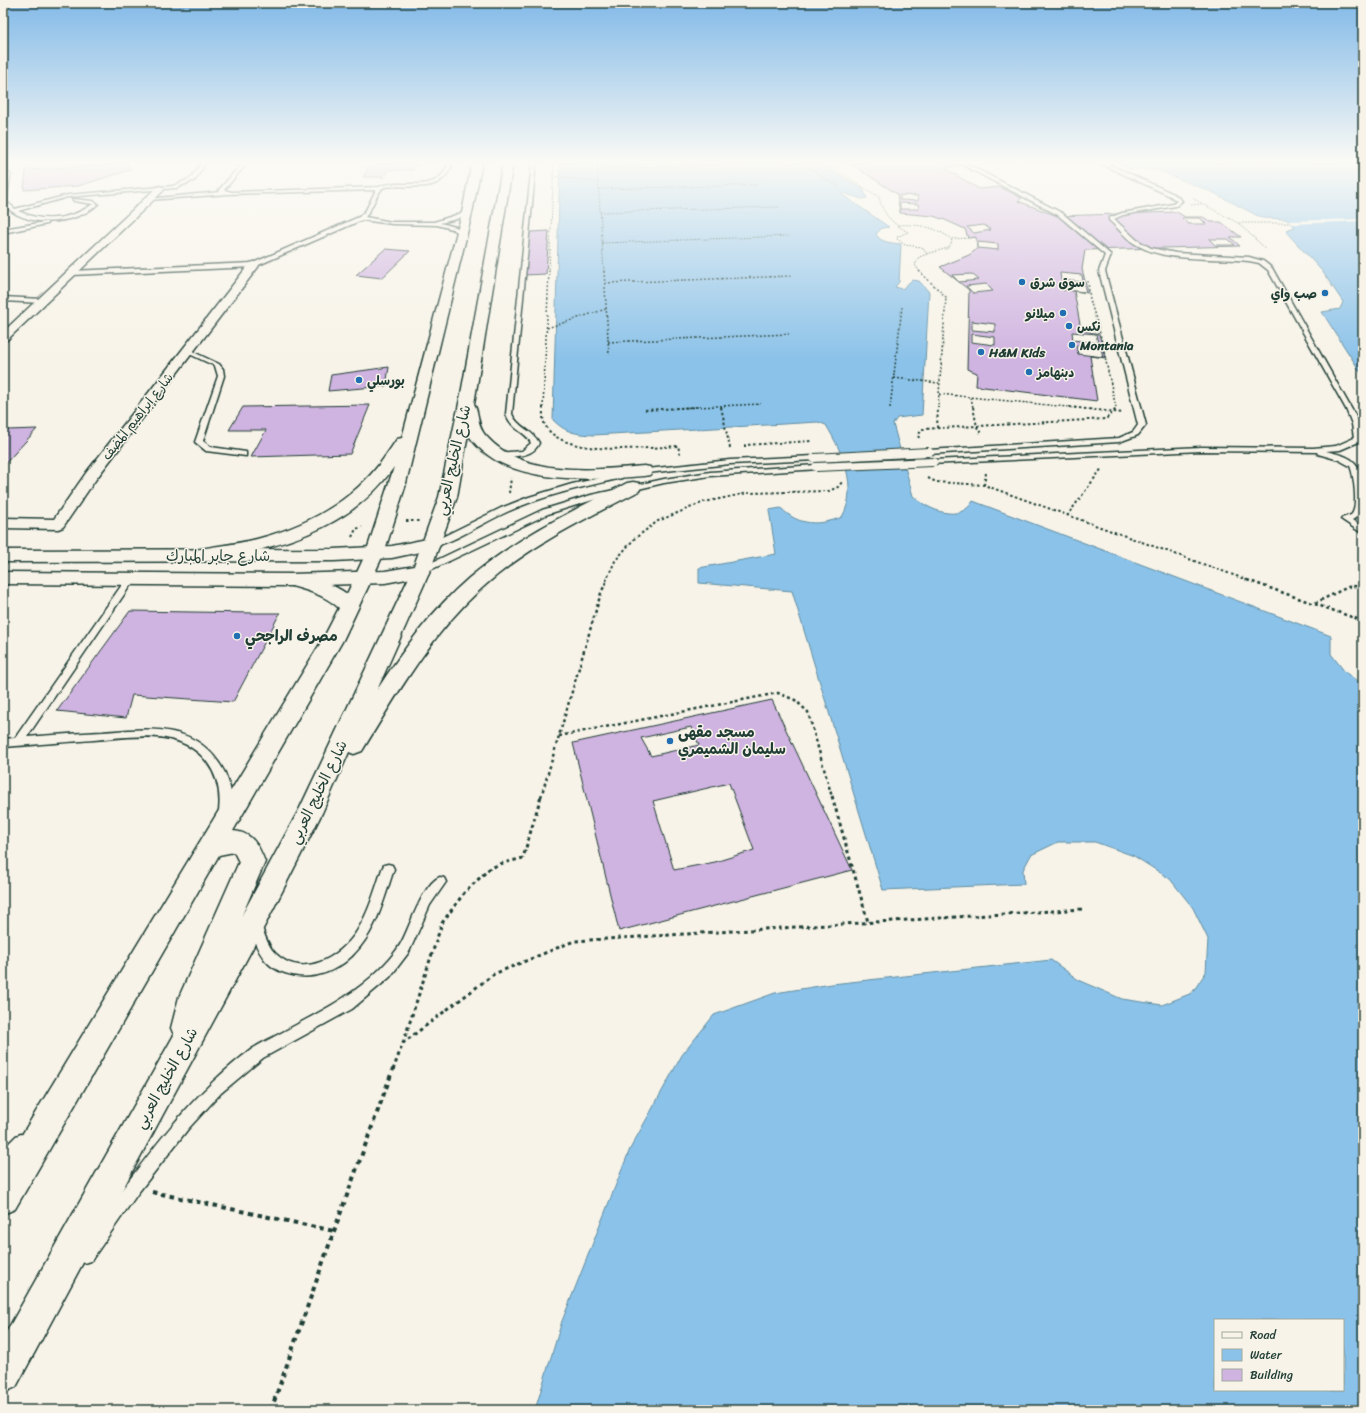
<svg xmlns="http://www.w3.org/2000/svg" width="1366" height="1413" font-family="Sriracha,'Playpen Sans Arabic',sans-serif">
  <rect width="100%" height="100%" fill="#f7f3e8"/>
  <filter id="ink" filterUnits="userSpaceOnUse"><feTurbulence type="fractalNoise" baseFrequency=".025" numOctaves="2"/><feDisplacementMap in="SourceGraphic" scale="8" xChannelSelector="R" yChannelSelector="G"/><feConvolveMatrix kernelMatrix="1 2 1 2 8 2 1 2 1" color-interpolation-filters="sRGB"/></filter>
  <g filter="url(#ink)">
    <!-- water -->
    <path fill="#8bc2e9" stroke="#608da1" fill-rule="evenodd" d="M560 162H819L863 189 867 198 862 199 843 193 841 194 889 227 882 228 876 234C880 243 893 243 901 244L899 282 895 287 902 289 912 280 919 281 929 292 922 415 897 418 893 424 913 496C928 510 960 524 973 501L1331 636V654L1345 672 1363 685V1410H535L562 1321 630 1149 682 1055 714 1015 775 993 832 984 1051 960 1080 981 1122 999 1162 1005 1192 993 1206 972 1208 939 1193 908 1170 879 1134 856 1095 842H1058L1031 855 1023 870 1024 884 883 890 792 591 699 583V568L776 554 769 510 781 508C798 526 820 526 842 517 859 487 842 452 826 425L818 422 594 435C576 434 566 433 553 420ZM1215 1320H1343V1390H1215Z
      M1117 162H1363V376L1322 312 1340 309 1343 302 1322 271 1287 233 1286 230 1295 227 1286 219 1262 218 1214 193 1157 170 1142 168 1131 169Z"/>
    <!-- pier -->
    <path fill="#f7f3e8" d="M1363 219V221L1292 224 1288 221Z"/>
    <!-- building -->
    <path fill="#cfb3e0" stroke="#1f3d34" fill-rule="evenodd" d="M848 162H953L960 166 945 168 979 189 1000 187 1022 198 1018 201 1057 216 1177 212 1185 217H1203L1211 222H1221L1241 237H1230L1240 246 1085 250 1082 269 1088 293 1074 291 1081 330 1099 334 1106 358 1090 356 1097 401 976 386 977 373 967 369 969 290 940 267 969 255 977 249 976 237 968 238 965 229 945 220 933 216 900 213 897 194Z
      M127 163 130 170 78 186 24 190 26 170Z
      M416 163 413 170H387L384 177H363L370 164Z
      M900 195 918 196V201L900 200Z
      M900 203 918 204 919 209H900Z
      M1182 218H1200L1206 224H1188Z
      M984 225 991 230 974 233 967 227Z
      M549 231 546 274 525 275 530 232Z
      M1209 239H1228L1235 245H1215Z
      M978 242 998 244V250L978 248Z
      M385 249 410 251 382 278 356 275Z
      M1060 273 1082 275 1083 282 1061 280Z
      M972 274 979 280 959 282 952 275Z
      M1062 283 1084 285 1086 292 1063 290Z
      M986 284 993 291 973 293 966 286Z
      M972 321 995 324V332L972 330Z
      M1072 332 1096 334 1098 343 1073 340Z
      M971 334 995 337V345L971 342Z
      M1076 345 1101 348 1103 357 1078 354Z
      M389 367 386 386 328 391 331 375Z
      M370 405 350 454 251 457 266 430H229L243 407Z
      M37 429 3 466V434L7 430Z
      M130 611 255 613H280L233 702 132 695 126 718 57 711Z
      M772 700 852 870 619 931 573 743ZM729 783 754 850 715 862 674 870 653 801Z
      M691 727 699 745 651 756 641 738Z"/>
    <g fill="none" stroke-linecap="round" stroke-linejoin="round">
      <defs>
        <path id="service" d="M202 162H206L195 180 176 188 68 197 18 211C44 223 70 220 93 204L74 201 72 199 93 201 98 204C75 226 23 229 3 203L7 174 9 173 11 174 6 201 15 209 68 195 173 186 191 178Z
          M243 162H248L224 190 232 192 379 187C384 184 389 184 395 184 419 183 439 190 449 162H453C441 197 413 183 384 187 375 194 373 209 365 217L392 222H434L465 212 469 213 457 219 440 223 456 227 463 231V233L461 234 452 229 437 225 392 224 362 220 254 267 71 275 68 273 71 271 253 263 359 217 366 210 376 190 228 194 149 200 147 199 220 192 219 190Z
          M532 162H536L512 414C518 428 533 430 539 443 533 458 513 456 500 457L496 455 497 453 522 451 531 443C526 431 512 431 506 414Z
          M957 162H963L1062 213 1111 255 1105 271 1146 425 1138 435 1119 442 929 454 925 452 929 450 1119 438 1133 432 1138 425 1099 271 1105 255 1058 215Z
          M1097 162H1104L1174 194 1182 201 1176 206 1123 215 1114 219 1137 240 1151 248 1176 253 1249 257 1263 261 1272 268 1360 424 1361 441 1340 450 1326 451C1336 454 1348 455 1355 463 1364 473 1366 515 1352 520L1363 527V534L1341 519C1344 516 1349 517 1352 514 1358 506 1354 475 1350 466L1339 460 1318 454 1317 452 1201 451 930 464V460H933L1201 447 1313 448 1336 446 1354 438 1352 424 1346 409 1268 270 1259 263 1249 261C1215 257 1167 263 1137 245 1126 239 1118 228 1109 220V218L1122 213 1173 204 1177 201 1170 196Z
          M45 222H47V224L3 233V229Z
          M3 297 42 299 45 301 42 303 3 301Z
          M187 349 219 364 223 369 224 376 203 441 211 447 246 452V456L206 451 195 442 218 376 215 366 185 352V350Z
          M814 456H817V460L730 464 638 474 634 472 638 470 730 460Z
          M816 465H819V469L710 476 664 483 596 499 548 514 424 573 421 574 417 571 418 569 542 510 591 495 664 479 710 472Z
          M619 474 623 476 622 478C583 487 544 495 507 512 482 523 459 540 432 547L428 544 501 508 529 497 572 484Z
          M131 575 135 578 134 580 27 737C52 735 77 733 103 732 151 728 199 722 225 773 230 784 235 803 229 814L225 816 221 814 219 811C221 793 218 777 207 762 180 727 132 737 94 740 64 742 33 745 3 747V739L15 738 128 576Z
          M388 864 392 865 394 869C385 896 378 925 360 947 342 970 314 983 285 973 278 971 270 966 265 960 256 949 253 937 249 924L251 920 255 918 259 920C264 931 266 944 275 953 302 980 340 958 357 931 369 912 375 890 382 869L384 865Z
          M440 877 444 878 446 882 430 905 409 952 390 977 352 1009 263 1058 221 1093 188 1129 138 1193 91 1261 85 1263 79 1261 77 1255 79 1249C131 1179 181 1101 252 1049 261 1043 272 1038 281 1033 316 1014 352 997 380 969 387 962 396 952 401 943 410 927 423 883 440 877Z
          M21 1134 26 1136 28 1141C24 1151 13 1163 3 1167V1149L16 1136Z"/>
        <path id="minor" d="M160 186 164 189 163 191 7 340 3 342V332L157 187Z
          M254 262 258 263 259 265 258 267 96 479 63 527 58 529 3 528V518L54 519 86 473 250 263Z"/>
        <path id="secondary" d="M432 538 438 540 441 544 438 548 392 558 334 561 3 562V550L334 549 392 546Z
          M421 565 428 567 430 571 428 575 385 583 292 586 3 584V572L292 574 385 571Z"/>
        <path id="primary" d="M472 162H482L472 213 405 487 384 553 343 640 233 831C252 832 259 846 265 862L242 915 300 808 412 571 439 497 461 394 503 162H513L474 404C480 413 476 426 487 437 524 478 595 470 644 466L650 467 652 471 650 475 644 476C591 480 501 487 468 434L457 497 430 571 377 690C403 650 432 610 469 578 516 538 572 511 627 483L633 482 639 483 641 487 639 491C585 519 528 546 482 588 431 634 397 694 362 751L354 754 349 752 322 813 264 927 16 1387 3 1393V1338L174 1035 171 1028 179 997 239 862 234 852 219 855 15 1209 3 1214V1166L323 639 339 608C324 594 305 590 285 584L282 580 285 576C301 571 334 584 347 594L366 553 394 467C357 521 296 543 235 555 221 558 202 564 187 560L185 556 187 552C210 546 234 545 257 539 303 527 348 504 378 466 385 457 391 448 397 439L402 438 462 213Z"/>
      </defs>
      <!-- service casing -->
      <use href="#service" stroke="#1f3d34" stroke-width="3"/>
      <!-- minor casing -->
      <use href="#minor" stroke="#1f3d34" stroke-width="3"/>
      <!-- secondary casing -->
      <use href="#secondary" stroke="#1f3d34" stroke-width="3"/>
      <!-- primary casing -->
      <use href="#primary" stroke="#1f3d34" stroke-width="3"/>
      <!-- path-far5 -->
      <path stroke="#1f3d34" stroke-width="1" stroke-dasharray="1.5 1.5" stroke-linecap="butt" d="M597 162 604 272
        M800 162 840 188
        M824 162 879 197C883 215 892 223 908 232L897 237V239L905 245 922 247 927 254 919 257 915 265 920 272
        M597 168 741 165
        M553 176 598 182
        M599 189 758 185
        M1192 198 1238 223 1266 249
        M1191 205 1201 204
        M600 212 779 207
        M1239 223H1290
        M897 225C917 224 935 226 951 239
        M602 243 789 236
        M927 254 948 248 952 242 951 239 968 238
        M549 272 554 162"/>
      <!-- path-far4 -->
      <path stroke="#1f3d34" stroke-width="1.5" stroke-dasharray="2 2" stroke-linecap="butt" d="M604 271 609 355
        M919 271 946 297 938 408
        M1088 281 1090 300 1099 329 1116 408
        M605 283 792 276
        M547 328 606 309
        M608 342 789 334
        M894 378 939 383
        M939 394 1078 408
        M971 397 973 408
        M721 406 722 408
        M543 408 549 271
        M676 408 761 404
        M890 408 902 307"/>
      <!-- path-far3 -->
      <path stroke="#1f3d34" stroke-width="2" stroke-dasharray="2.5 2.5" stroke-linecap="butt" d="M543 407C543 414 542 422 547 428 566 457 647 448 678 446L680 454
        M721 407 730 448
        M973 407 977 427 982 435
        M1069 407 1123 413
        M645 410 696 407
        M937 428 938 407
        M919 438 918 435 923 429 1106 419 1116 409V407
        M745 447V445L811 441
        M986 473 984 485 1250 581
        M928 478 936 482 984 485
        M509 493 511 478
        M1067 516 1102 468
        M406 521H419
        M352 537 356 529 362 527
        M606 581 615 561 634 539 658 521 704 502 748 493 829 491 838 487 842 482"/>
      <!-- path-far2 -->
      <path stroke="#1f3d34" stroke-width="2.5" stroke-dasharray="3 3" stroke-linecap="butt" d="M1247 580 1363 621
        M1315 603 1348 587 1363 585
        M559 736 778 693 795 700 808 712 832 797
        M541 797 601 593 607 580"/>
      <!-- path-far1 -->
      <path stroke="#1f3d34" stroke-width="3" stroke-dasharray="3.5 3.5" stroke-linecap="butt" d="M832 796 868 922
        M403 1043 442 923 464 893 489 869 500 864 523 858 541 796
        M393 1070 403 1043 494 974 574 941 1084 909"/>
      <!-- path -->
      <path stroke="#1f3d34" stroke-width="4" stroke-dasharray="4.5 4.5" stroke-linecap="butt" d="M152 1192 334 1231
        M271 1410 334 1231 393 1069"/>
      <!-- service -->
      <use href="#service" fill="#f7f3e8" fill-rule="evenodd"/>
      <!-- minor -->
      <use href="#minor" fill="#f7f3e8" fill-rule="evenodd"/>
      <!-- secondary -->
      <use href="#secondary" fill="#f7f3e8" fill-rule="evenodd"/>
      <!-- primary -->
      <use href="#primary" fill="#f7f3e8" fill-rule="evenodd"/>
      <defs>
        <path id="service-bridge" d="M814 458 929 452
          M816 467 933 462"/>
      </defs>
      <!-- service-bridge casing -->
      <use href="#service-bridge" stroke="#1f3d34" stroke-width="10" stroke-linecap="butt"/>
      <!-- service-bridge -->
      <use href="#service-bridge" stroke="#f7f3e8" stroke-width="8"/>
    </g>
  </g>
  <!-- sky -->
  <linearGradient id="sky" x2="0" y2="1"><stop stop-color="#83bae8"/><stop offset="0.45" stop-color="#fbfaf5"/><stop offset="1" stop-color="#fbfaf5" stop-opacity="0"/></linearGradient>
  <rect width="1366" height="360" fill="url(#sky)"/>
  <!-- markers -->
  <g fill="#1f6fb2" stroke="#f7f3e8" stroke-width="1.5">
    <circle cx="1022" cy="282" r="4"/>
    <circle cx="1325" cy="293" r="4"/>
    <circle cx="1063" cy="313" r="4"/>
    <circle cx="1069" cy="326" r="4"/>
    <circle cx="1072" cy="345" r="4"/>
    <circle cx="981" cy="352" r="4"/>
    <circle cx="1029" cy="372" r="4"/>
    <circle cx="359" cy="380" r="4"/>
    <circle cx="237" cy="636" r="4"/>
    <circle cx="670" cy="741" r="4"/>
  </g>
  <g text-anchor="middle" stroke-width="3" stroke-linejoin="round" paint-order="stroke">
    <!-- far-poi labels -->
    <g font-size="13" font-weight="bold" fill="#1f3d34" stroke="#f7f3e8" text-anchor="start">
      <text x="1030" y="287">سوق شرق</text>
      <text x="1317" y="298" text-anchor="end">صب واي</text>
      <text x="1055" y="318" text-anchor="end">ميلانو</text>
      <text x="1077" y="331">نكس</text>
      <text x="1080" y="350">Montania</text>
      <text x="989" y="357">H&amp;M Kids</text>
      <text x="1037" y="377">دبنهامز</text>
      <text x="367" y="385">بورسلي</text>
    </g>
    <!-- far-street labels -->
    <g font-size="13" fill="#1f3d34" stroke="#f7f3e8">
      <text transform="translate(137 416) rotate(-52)" y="5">شارع إبراهيم المضف</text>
    </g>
    <!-- street labels -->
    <g font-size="15" fill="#1f3d34" stroke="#f7f3e8">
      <text transform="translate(453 460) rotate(-77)" y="5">شارع الخليج العربي</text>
      <text x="218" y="561">شارع جابر المبارك</text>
      <text transform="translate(318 792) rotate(-64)" y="5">شارع الخليج العربي</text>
      <text transform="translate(166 1078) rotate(-61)" y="5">شارع الخليج العربي</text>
    </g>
    <!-- poi labels -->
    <g font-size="15" font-weight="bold" fill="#1f3d34" stroke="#f7f3e8" text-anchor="start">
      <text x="245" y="641">مصرف الراجحي</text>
      <text x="678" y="737">مسجد مقهى<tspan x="678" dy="17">سليمان الشميمري</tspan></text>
    </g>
  </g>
  <!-- margin -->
  <rect width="1366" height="1413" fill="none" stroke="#f7f3e8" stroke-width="16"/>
  <rect x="8" y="8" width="1350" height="1397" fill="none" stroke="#1f3d34" stroke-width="1.5" filter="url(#ink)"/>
  <!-- legend -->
  <rect x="1214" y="1319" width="130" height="72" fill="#f7f3e8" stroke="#a1aaa0"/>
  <rect x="1222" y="1332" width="20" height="6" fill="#f7f3e8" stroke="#a1aaa0"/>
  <text x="1250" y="1339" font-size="12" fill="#1f3d34">Road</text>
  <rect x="1222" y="1349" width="20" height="12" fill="#8bc2e9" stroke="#a1aaa0"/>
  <text x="1250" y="1359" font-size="12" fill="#1f3d34">Water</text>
  <rect x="1222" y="1369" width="20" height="12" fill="#cfb3e0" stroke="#a1aaa0"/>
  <text x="1250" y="1379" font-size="12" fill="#1f3d34">Building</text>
</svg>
